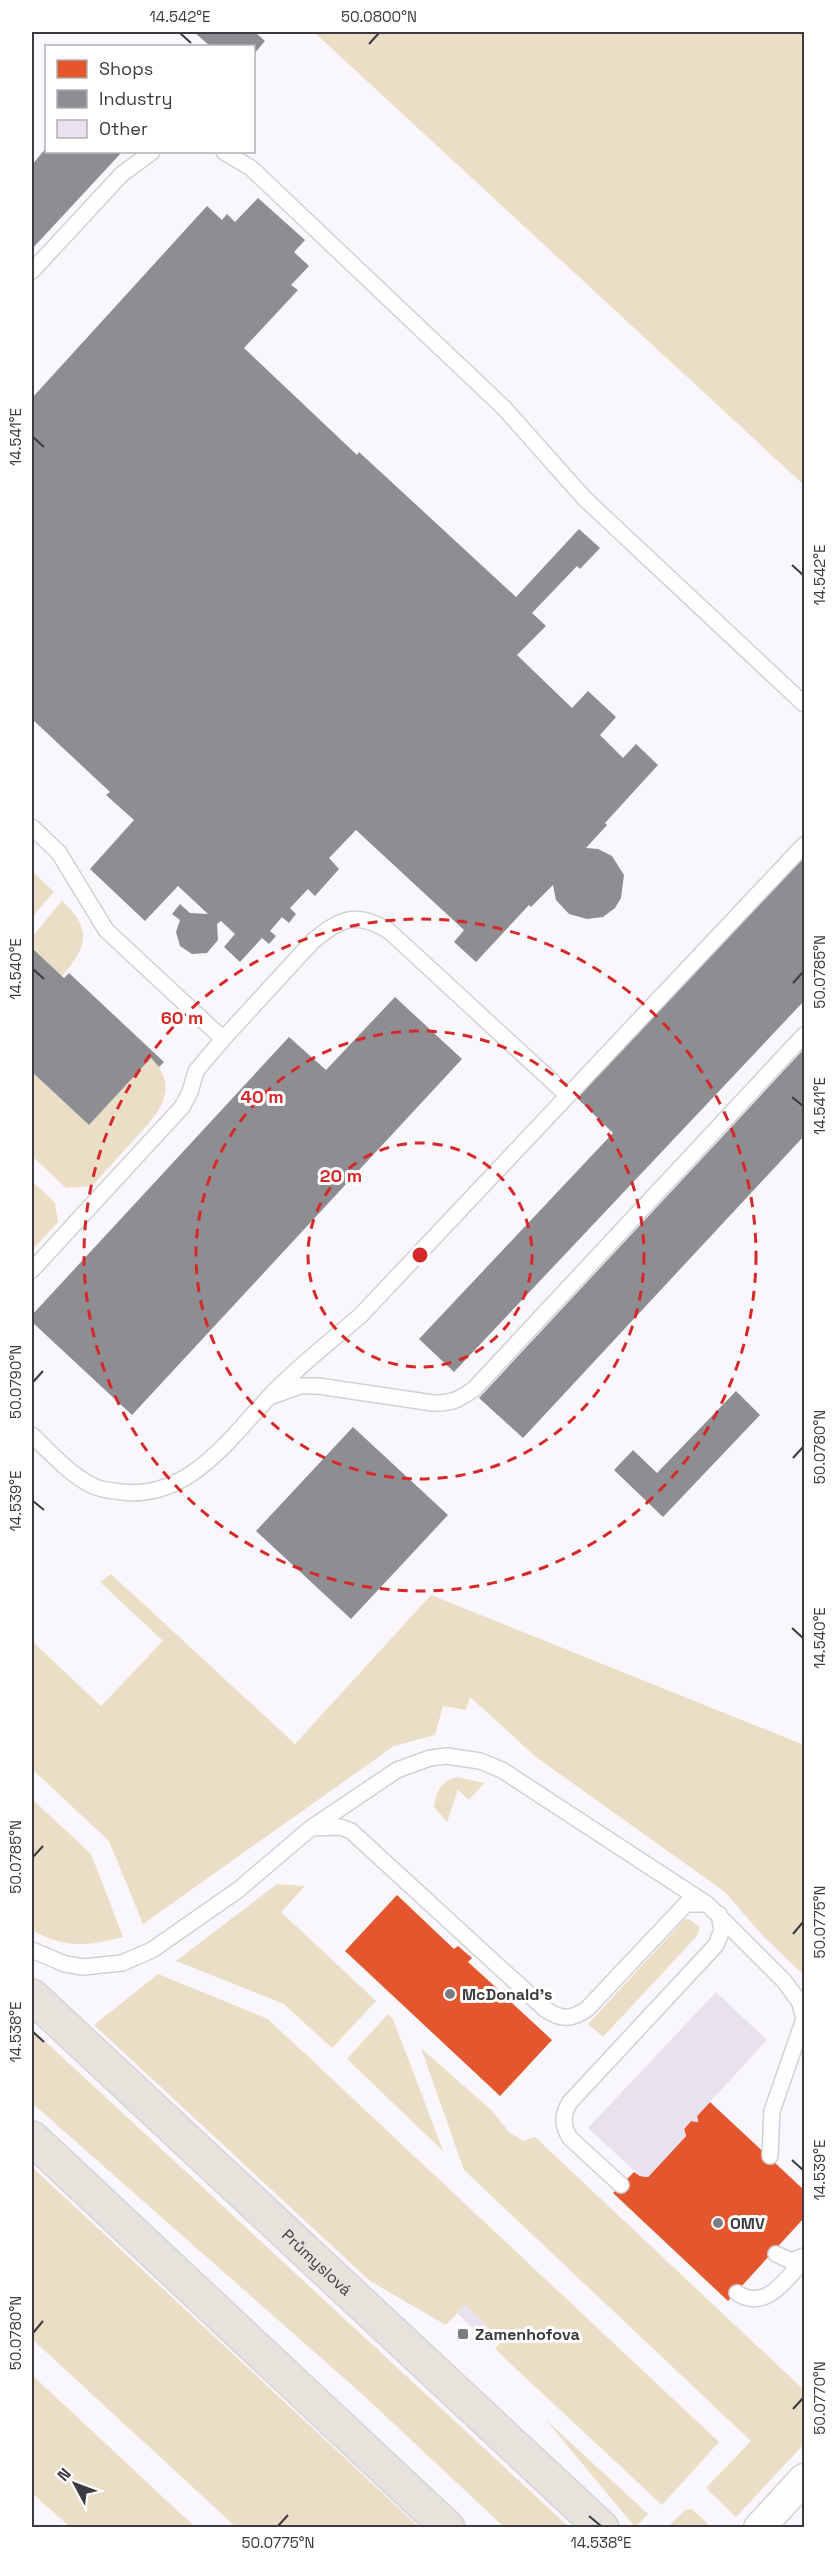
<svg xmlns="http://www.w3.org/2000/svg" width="836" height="2559" font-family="'Space Grotesk',sans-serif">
  <rect width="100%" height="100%" fill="#f9f7fc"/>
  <!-- green -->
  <path fill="#ebdec7" d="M314 32H804V485Z
    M32 871 54 892 32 917Z
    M62 901C93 929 87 947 62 976L32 948V937Z
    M151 1058C184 1091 154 1118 130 1144 117 1158 105 1172 92 1186L66 1188 32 1156V1072L89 1125Z
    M32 1181 55 1203 58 1222 32 1250Z
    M111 1574 295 1744 431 1595 804 1745V1975L763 1936 725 1892 536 1757 470 1697 466 1710 443 1706 435 1735 394 1746 143 1924 109 1841 32 1769V1641L101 1706 163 1641 100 1582Z
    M457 1777 484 1783 469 1800 458 1790 447 1822 434 1807C436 1792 441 1781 457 1777Z
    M32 1799 91 1854 123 1937C88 1946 65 1949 32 1930Z
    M277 1884 305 1886 281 1912 376 2001 332 2048 284 2004 176 1961Z
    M689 1919 700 1927 697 1936 603 2037 588 2024 684 1920Z
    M158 1974 268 2019 719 2442 662 2505 495 2349 502 2341 465 2305 446 2325 370 2281 94 2025Z
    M388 2014 393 2019 443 2151 347 2059Z
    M32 2029 569 2527H504L362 2394 32 2103Z
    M421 2048 491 2110 509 2132 523 2141 535 2137 804 2390V2444L736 2517 706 2488 751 2441 464 2170Z
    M32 2167 419 2527H236L32 2339Z
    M32 2375 195 2527H70L32 2493Z
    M546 2420 648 2514 635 2527Z
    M692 2509 711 2527H668L685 2510Z"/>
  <!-- shops -->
  <path fill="#e4572e" d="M397 1895 454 1949 458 1946 472 1958 468 1962 501 1992 504 1989 515 2000 512 2003 552 2040 500 2096 345 1951Z
    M710 2102 804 2190V2218L728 2301 613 2193 634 2172 640 2176 648 2177 686 2136 684 2129 691 2121 698 2122 697 2116Z"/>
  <!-- industry -->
  <path fill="#8d8d92" d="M194 32H255L265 41 254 54V46H210Z
    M46 148V152H122L32 249V165Z
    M258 198 305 240 294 252 309 266 291 285 298 290 244 348 357 455 359 452 516 597 579 529 600 548 580 569 577 566 532 613 546 626 517 655 572 708 588 691 616 717 600 735 623 758 636 744 658 765 605 823 607 825 586 848 598 849 612 856 624 875 621 898 615 908 603 917 587 919 569 914 556 900 553 885 531 907 529 905 476 962 454 942 464 930 356 830 329 858 339 869 315 896 308 889 290 908 296 914 289 923 282 917 270 931 276 936 269 944 262 938 240 962 224 947 235 934 221 921 217 924 218 940 207 953 192 954 180 946 176 932 180 920 172 914 180 904 190 913 208 914 178 886 145 921 90 869 134 820 106 795 110 792 32 719V398L207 206 222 220 227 214 235 222Z
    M804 855V1001L454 1372 419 1339 613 1133 576 1097Z
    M32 948 64 978 69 973 164 1062 159 1067 151 1058 89 1125 32 1072Z
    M395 997 462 1059 132 1415 32 1322V1315L289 1037 326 1070Z
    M804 1049V1136L523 1438 479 1398Z
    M736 1391 760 1415 663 1517 614 1470 633 1450 657 1473Z
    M353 1427 448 1515 351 1619 256 1531Z"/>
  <!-- building -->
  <path fill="#e8e1f0" d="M716 1992 767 2040 697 2116 698 2122 691 2121 684 2129 686 2136 648 2177 640 2176 588 2128Z
    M465 2305 489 2328 481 2336 457 2313Z"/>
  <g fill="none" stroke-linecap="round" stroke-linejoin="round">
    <defs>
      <path id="service" d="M224 152 251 168 504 408 585 499 804 704
        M32 271 122 174 152 152
        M32 827 59 853 106 930 223 1039 313 941C341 918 356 911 389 931L567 1095
        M32 1270 182 1107 190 1092 196 1071 223 1039
        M272 1396 300 1386H318L433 1403C451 1404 460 1399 474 1389L804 1035
        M32 1435C50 1452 68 1473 91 1485 100 1490 112 1491 122 1492 188 1500 229 1439 269 1397 297 1367 330 1342 361 1315L804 845
        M311 1828 340 1827 351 1831 545 2009C561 2020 571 2020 587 2009L686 1904H706
        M32 1950 65 1964 83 1967 122 1963 152 1950 238 1890 311 1828 397 1770 430 1758 447 1756 480 1761 502 1770 707 1904 784 1981 804 2008
        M770 2156 772 2111 804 2019 799 2000
        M621 2185 570 2138C562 2125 562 2115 570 2102L716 1945 722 1930 719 1914
        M776 2254 791 2261 804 2256
        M737 2293C766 2312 786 2279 804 2260"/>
      <path id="minor" d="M759 2528 804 2479"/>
      <g id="primary">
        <path id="s1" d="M32 1996 602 2528"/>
        <path d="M32 2138 448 2528"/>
      </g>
    </defs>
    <!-- service casing -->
    <use href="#service" stroke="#d2d0d4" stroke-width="18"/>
    <!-- minor casing -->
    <use href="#minor" stroke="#d2d0d4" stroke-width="33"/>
    <!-- primary casing -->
    <use href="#primary" stroke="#d6d4d8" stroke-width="36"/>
    <!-- service -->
    <use href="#service" stroke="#fefeff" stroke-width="15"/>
    <!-- minor -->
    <use href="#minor" stroke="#fefeff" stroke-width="30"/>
    <!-- primary -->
    <use href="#primary" stroke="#e6e3dc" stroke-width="33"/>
  </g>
  <!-- ticks -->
  <path fill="none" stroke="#3c3a3e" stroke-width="2" d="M180 33 191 43M369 44 379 33M33 437 44 447M792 565 803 575M33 969 44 979M793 983 803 972M792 1097 803 1106M33 1382 43 1371M793 1458 803 1447M33 1501 44 1510M792 1628 803 1638M33 1857 43 1846M793 1934 803 1922M33 2032 44 2042M792 2160 803 2170M33 2333 43 2321M793 2409 803 2398M589 2516 601 2526M278 2526 288 2515"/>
  <!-- distance rings -->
  <g fill="none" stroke="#d62828" stroke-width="3" stroke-dasharray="10 8">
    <circle cx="420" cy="1255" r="112"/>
    <circle cx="420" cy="1255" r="224"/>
    <circle cx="420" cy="1255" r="336"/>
  </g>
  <!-- markers -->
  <g fill="#7e7c80" stroke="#fff" stroke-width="2">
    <circle cx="450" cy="1994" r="6"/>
    <circle cx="718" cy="2223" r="6"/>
    <rect x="457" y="2328" width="12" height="12" rx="3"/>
  </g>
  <g text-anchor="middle" stroke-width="6" stroke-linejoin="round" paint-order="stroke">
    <!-- poi labels -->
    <g font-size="16" font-weight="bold" fill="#3c3a3e" stroke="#fff" text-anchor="start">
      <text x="462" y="2000">McDonald's</text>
      <text x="730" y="2229">OMV</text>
      <text x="475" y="2340">Zamenhofova</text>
    </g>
    <!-- street labels -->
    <g font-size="16" fill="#3c3a3e" stroke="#fff">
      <text dy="6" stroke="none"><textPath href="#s1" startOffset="390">Průmyslová</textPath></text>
    </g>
  </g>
  <circle cx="420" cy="1255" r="9" fill="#d62828" stroke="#fff" stroke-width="3"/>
  <g font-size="18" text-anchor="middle" font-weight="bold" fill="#d62828" stroke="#fff" stroke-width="6" stroke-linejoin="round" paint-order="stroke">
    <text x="182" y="1024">60 m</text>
    <text x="262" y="1103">40 m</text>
    <text x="341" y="1182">20 m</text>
  </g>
  <!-- border -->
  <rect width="836" height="2559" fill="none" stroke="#ffffff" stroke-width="66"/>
  <!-- legend -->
  <rect x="45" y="45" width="210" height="108" fill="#ffffff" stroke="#b1b0b2" stroke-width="1.5"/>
  <rect x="57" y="60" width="30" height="18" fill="#e4572e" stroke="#b1b0b2" stroke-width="1.5"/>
  <text x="99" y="75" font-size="18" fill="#3c3a3e">Shops</text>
  <rect x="57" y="90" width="30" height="18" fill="#8d8d92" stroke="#b1b0b2" stroke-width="1.5"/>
  <text x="99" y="105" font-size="18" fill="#3c3a3e">Industry</text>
  <rect x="57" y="120" width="30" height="18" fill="#e8e1f0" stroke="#b1b0b2" stroke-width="1.5"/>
  <text x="99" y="135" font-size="18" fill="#3c3a3e">Other</text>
  <!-- north arrow -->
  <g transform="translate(75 2484) rotate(311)" stroke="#ffffff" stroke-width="4.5" paint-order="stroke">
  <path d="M0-4.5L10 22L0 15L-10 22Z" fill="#3c3a3e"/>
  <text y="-9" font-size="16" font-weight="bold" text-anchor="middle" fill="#3c3a3e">N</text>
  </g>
  <rect x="33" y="33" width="770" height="2493" fill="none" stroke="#3c3a3e" stroke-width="2"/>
  <g font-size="15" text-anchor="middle" fill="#3c3a3e">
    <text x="180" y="22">14.542°E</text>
    <text x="379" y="22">50.0800°N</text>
    <text transform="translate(16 437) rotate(-90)" y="5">14.541°E</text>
    <text transform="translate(820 575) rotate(-90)" y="5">14.542°E</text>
    <text transform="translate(16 969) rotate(-90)" y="5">14.540°E</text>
    <text transform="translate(820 972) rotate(-90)" y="5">50.0785°N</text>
    <text transform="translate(820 1106) rotate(-90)" y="5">14.541°E</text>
    <text transform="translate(16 1382) rotate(-90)" y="5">50.0790°N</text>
    <text transform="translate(820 1447) rotate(-90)" y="5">50.0780°N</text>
    <text transform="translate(16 1501) rotate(-90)" y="5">14.539°E</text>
    <text transform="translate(820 1638) rotate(-90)" y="5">14.540°E</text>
    <text transform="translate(16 1857) rotate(-90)" y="5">50.0785°N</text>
    <text transform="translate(820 1922) rotate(-90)" y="5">50.0775°N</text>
    <text transform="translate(16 2032) rotate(-90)" y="5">14.538°E</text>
    <text transform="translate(820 2170) rotate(-90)" y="5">14.539°E</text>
    <text transform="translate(16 2333) rotate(-90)" y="5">50.0780°N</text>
    <text transform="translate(820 2398) rotate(-90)" y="5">50.0770°N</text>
    <text x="278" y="2548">50.0775°N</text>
    <text x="601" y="2548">14.538°E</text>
  </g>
</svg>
